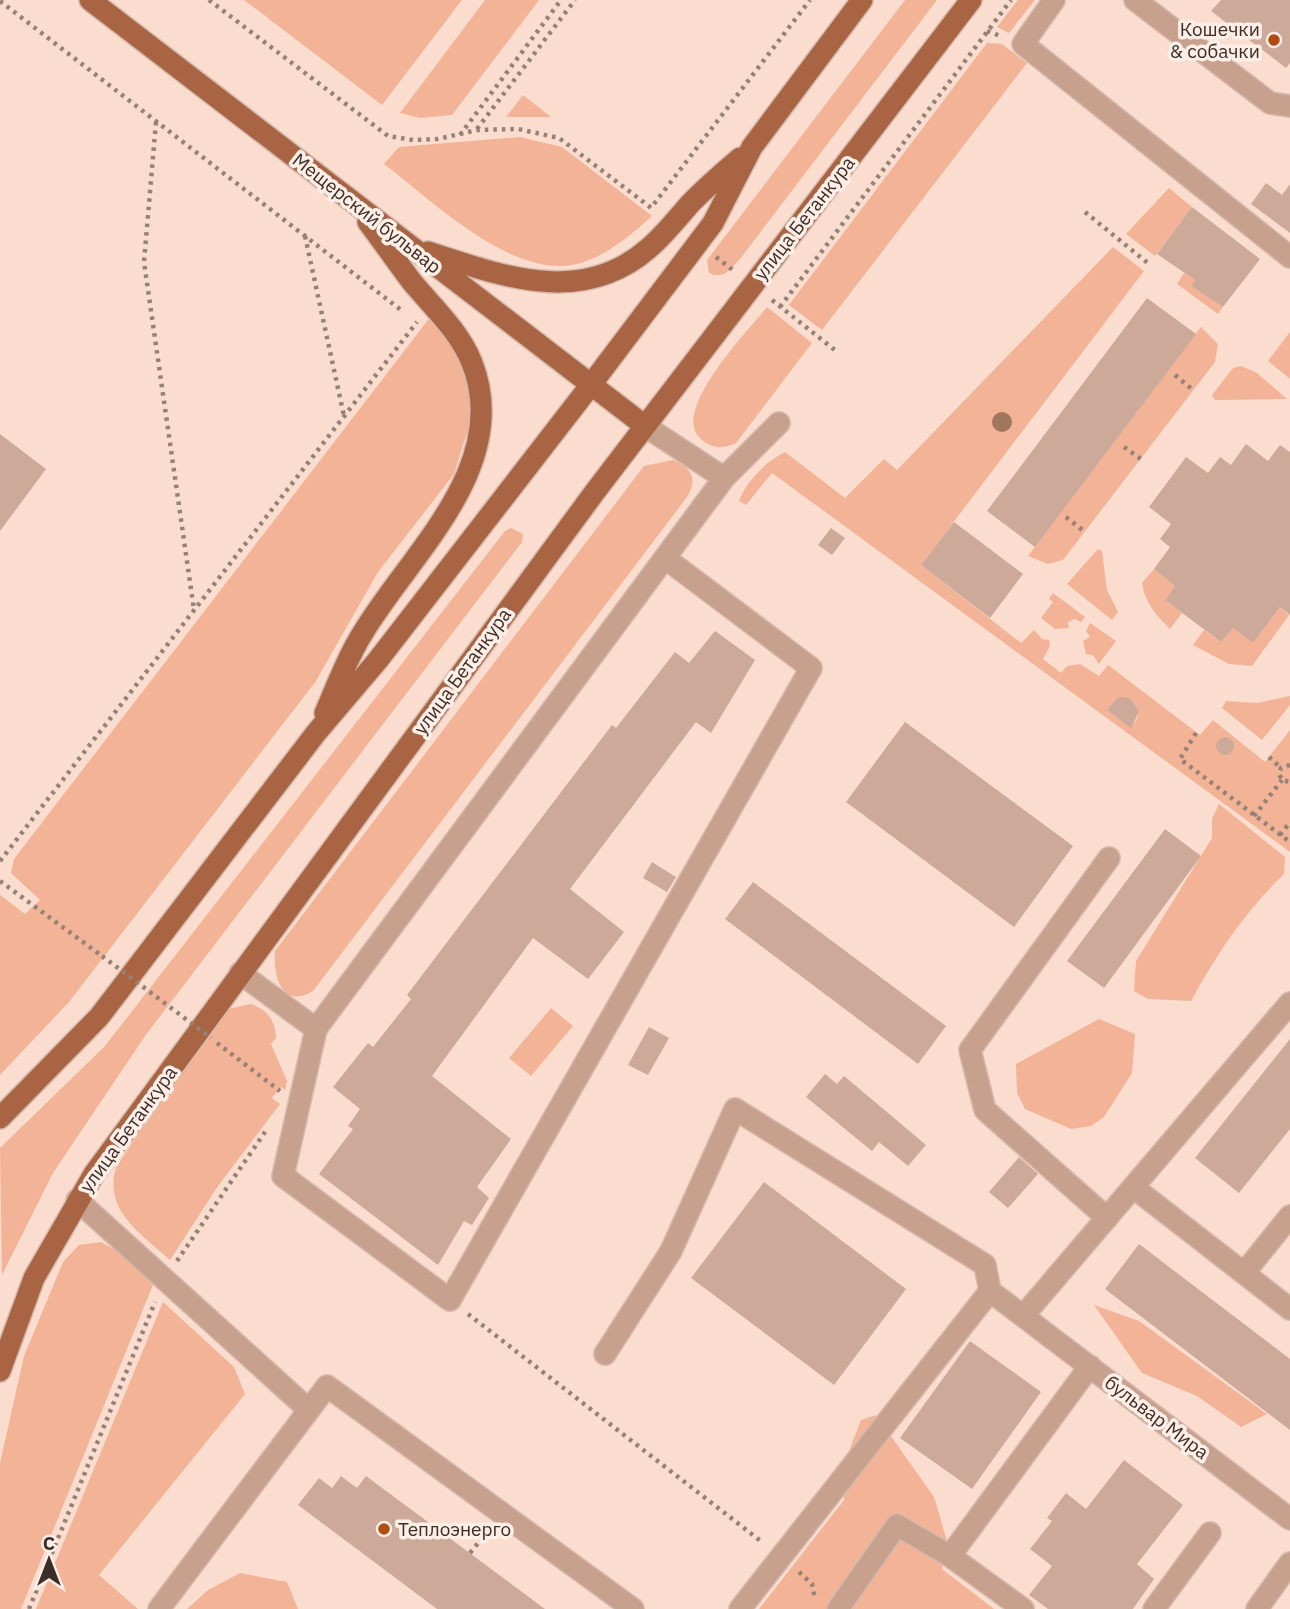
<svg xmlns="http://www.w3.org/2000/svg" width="1290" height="1609" font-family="'IBM Plex Sans',sans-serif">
  <rect width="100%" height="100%" fill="#fbddcf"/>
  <!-- green -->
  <path fill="#f2b396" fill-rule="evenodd" d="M244 0H462L382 105Z
    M485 0H539L452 115 420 118 400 113Z
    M905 0H937L740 259C731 269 723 280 709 273L707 260Z
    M1018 0H1035L1009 33 997 27Z
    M987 43 1002 44 1027 63 822 330 789 305Z
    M523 95 551 117H506Z
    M520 137 562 147 652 216C631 235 609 254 581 263 515 283 432 200 384 164L399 147Z
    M1169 188 1192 207 1155 256 1126 234Z
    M1113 247 1144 271 921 565 1021 643 1034 630 1042 639 1049 640 1050 646 1043 659 1061 673 1067 666 1080 664 1099 676 1108 665 1200 735 1213 720 1265 762 1290 730V852L772 473 746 505 739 501C746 482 766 461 785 452L845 498 884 459 897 470ZM1117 698 1131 699 1139 712 1137 719 1131 727 1107 710Z
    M1184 273 1195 280 1191 286 1223 307 1218 314 1177 284Z
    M767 307 812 343 736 443C723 449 712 449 701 439 669 412 748 331 767 307Z
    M431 316 463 366 469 396 470 423 454 474 378 572 316 681 69 1002 0 1075V895L25 914 40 900 11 873 14 859Z
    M1201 327 1218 344 1215 362 1063 560 1048 564 1028 556Z
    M1290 332V379L1268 361Z
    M1241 366 1257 373 1287 399 1215 400 1212 395 1233 368Z
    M673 460C692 468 698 479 687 497L313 991C281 1010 273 975 275 951L644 466Z
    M511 528 523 534 522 542 145 1036 53 1173 2 1275 0 1148 105 1046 505 531Z
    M1098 549 1102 551 1107 590 1118 612 1112 620 1067 584Z
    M1154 569 1175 586 1165 600 1182 613 1170 629C1156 615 1145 603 1142 583Z
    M1053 593 1085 617 1081 622 1075 619 1068 622 1069 628 1055 629 1041 618 1053 602 1049 599Z
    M1280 607 1289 615 1252 666 1229 664 1193 645 1204 630 1221 642 1233 628 1253 643Z
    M1090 623 1116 641 1099 664 1093 655 1086 654 1083 641 1090 637 1086 631Z
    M1290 696V705L1262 740 1222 708 1226 701 1257 703Z
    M1219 804 1285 857 1284 874C1245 912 1217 953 1191 1001L1148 999 1134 991 1136 961 1212 838V819Z
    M251 1004C268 1010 275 1020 276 1038L271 1044 287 1081 285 1090 281 1087 272 1098 280 1104 218 1186 170 1260C142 1234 103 1211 116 1167L223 1010Z
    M551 1008 573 1026 531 1076 509 1058Z
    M1099 1019 1135 1034 1132 1073 1104 1117 1091 1126 1071 1129 1025 1109 1017 1093 1016 1064Z
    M101 1242 119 1252 153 1285 21 1609H0V1463L24 1356 63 1262 79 1245Z
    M163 1302 234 1367 245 1394 99 1575 138 1609H36Z
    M1094 1305 1139 1321 1267 1414 1241 1427 1197 1396 1142 1373Z
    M876 1415 934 1497 948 1544 942 1569 994 1609H759L844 1500V1464L861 1420Z
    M240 1573 287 1582 298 1609H187L208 1590Z"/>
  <!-- building -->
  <path fill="#cca998" d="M1221 0H1290V63L1286 68 1211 11Z
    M1266 183 1282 195 1290 184V233L1251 204Z
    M1192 207 1260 259 1223 307 1191 286 1195 280 1157 254Z
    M1147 298 1196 334 1035 547 987 511Z
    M0 434 46 469 0 531Z
    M1246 444 1268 461 1280 445 1290 452V615L1280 607 1253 643 1233 628 1221 642 1165 600 1175 586 1154 569 1170 547 1160 539 1171 524 1149 507 1186 457 1208 473 1220 457 1231 465Z
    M954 522 1023 574 990 618 921 565Z
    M831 528 845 538 832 555 818 545Z
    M715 631 755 660 711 733 696 722 570 889 624 932 588 979 533 938 432 1076 511 1139 477 1187 489 1198 472 1225 464 1221 438 1265 319 1174 353 1129 348 1126 360 1109 333 1087 368 1043 373 1047 411 999 407 995 612 725 616 728 675 652 689 663Z
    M1124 697 1131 699 1139 712 1131 728 1107 710 1117 698Z
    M905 722 1073 846 1014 927 846 802Z
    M1216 746a9 9 0 1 1 18 0a9 9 0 1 1-18 0Z
    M1165 829 1201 856 1104 988 1067 961Z
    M652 862 676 877 667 892 643 878Z
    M753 882 946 1026 918 1064 725 919Z
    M649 1027 669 1038 648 1075 628 1065Z
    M1290 1039V1129L1239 1193 1195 1158Z
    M825 1074 837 1084 844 1076 926 1145 908 1166 879 1142 872 1151 806 1097Z
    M1019 1157 1038 1174 1008 1208 989 1192Z
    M764 1182 906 1289 834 1385 691 1278Z
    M1139 1244 1290 1359V1430L1105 1289Z
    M970 1341 1041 1392 972 1489 900 1438Z
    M1124 1460 1183 1505 1137 1564 1154 1579 1133 1609H1048L1029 1595 1052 1566 1030 1549 1052 1521 1047 1518 1066 1493 1086 1509Z
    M341 1476 357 1488 366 1476 545 1609H437L298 1505 319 1478 332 1488Z"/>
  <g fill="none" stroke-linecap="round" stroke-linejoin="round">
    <defs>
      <path id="minor" d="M1054 0 1023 44 1290 257
        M1135 0 1270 103 1290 106
        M645 426 724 478 779 423
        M665 558 811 668 450 1300 283 1176 316 1029 724 478
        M240 973 316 1029
        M1133 1187 1290 1309
        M77 1200 309 1410
        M1107 1218 985 1110 970 1050 1109 858
        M1244 1273 1290 1216
        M1024 1315 1290 1003
        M605 1354 671 1251 735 1109 985 1265 990 1291
        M159 1609 327 1386 633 1609
        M740 1609 990 1291 1290 1519
        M838 1609 897 1525 950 1556
        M1023 1609 950 1556 1090 1366
        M1154 1609 1210 1533
        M1257 1609 1290 1563"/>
      <path id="major" d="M90 0 645 426
        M428 252C502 276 582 307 649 248 664 235 676 220 689 205 705 188 723 173 740 158
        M325 713C337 685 348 656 364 631 413 551 512 465 472 363 460 332 433 307 412 282 397 262 383 242 368 222
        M0 1118 99 1017 316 733 378 660 590 386 713 223 752 147 862 0
        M0 1371 34 1278 94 1174 594 493 971 0"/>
    </defs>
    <!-- minor casing -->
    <use href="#minor" stroke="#d5baad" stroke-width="24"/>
    <!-- major casing -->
    <use href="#major" stroke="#d5baad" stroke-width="24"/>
    <!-- path -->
    <path stroke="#978177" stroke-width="4.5" stroke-dasharray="3.5 5" stroke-linecap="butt" d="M209 0 388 136 413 140 438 139 477 130 518 129 559 138 654 210
      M0 1 401 310
      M987 31 1003 37
      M156 122 144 262 194 610
      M477 129 575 0
      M460 135 561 0
      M654 204 810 0
      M1085 212 1149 264
      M305 236 344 416
      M716 257 734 271
      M772 300 836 351
      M780 307 1011 0
      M1175 375 1193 390
      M1124 447 1141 459
      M1066 517 1085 532
      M1196 733 1180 759 1290 842
      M1269 757 1281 768
      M1290 765 1281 768 1279 774 1282 780 1290 782
      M1254 816 1282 780
      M1280 835 1290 822
      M0 861 417 322
      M0 881 102 956
      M217 1043 280 1091
      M177 1261 267 1129
      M468 1314 762 1542
      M470 1553 487 1532
      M799 1572 812 1584 815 1599
      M29 1609 155 1302"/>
    <!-- minor -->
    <use href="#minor" stroke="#c7a08e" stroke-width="21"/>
    <!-- major -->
    <use href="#major" stroke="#a86443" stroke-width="21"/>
    <!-- path-bridge -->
    <path stroke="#978177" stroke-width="4.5" stroke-dasharray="3.5 5" stroke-linecap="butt" d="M102 956 211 1038"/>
  </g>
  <!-- trees -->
  <circle fill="#a1765e" cx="1002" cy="422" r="10"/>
  <!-- markers -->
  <g fill="#b04e12" stroke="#fdeee7" stroke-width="2.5">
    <circle cx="1274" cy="40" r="7"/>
    <circle cx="384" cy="1529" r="7"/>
  </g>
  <g text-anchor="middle" stroke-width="7" stroke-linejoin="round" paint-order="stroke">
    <!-- poi labels -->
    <g font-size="19" fill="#3c2e27" stroke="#fdeee7" text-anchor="end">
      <text x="1260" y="36">Кошечки<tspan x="1260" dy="22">&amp; собачки</tspan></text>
      <text x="398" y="1536" text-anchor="start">Теплоэнерго</text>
    </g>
    <!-- street labels -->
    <g font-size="19" fill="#3c2e27" stroke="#fdeee7">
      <text transform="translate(367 213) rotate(38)" y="7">Мещерский бульвар</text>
      <text transform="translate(804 218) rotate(-52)" y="7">улица Бетанкура</text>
      <text transform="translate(462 671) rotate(-54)" y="7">улица Бетанкура</text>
      <text transform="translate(128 1129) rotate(-54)" y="7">улица Бетанкура</text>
      <text transform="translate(1157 1417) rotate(37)" y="7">бульвар Мира</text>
    </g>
  </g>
  <!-- north arrow -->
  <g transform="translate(49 1560)" stroke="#fdeee7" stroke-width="5" paint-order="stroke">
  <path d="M0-5L12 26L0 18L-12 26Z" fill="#3c2e27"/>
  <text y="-10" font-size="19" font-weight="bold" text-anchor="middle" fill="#3c2e27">С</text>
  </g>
</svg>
